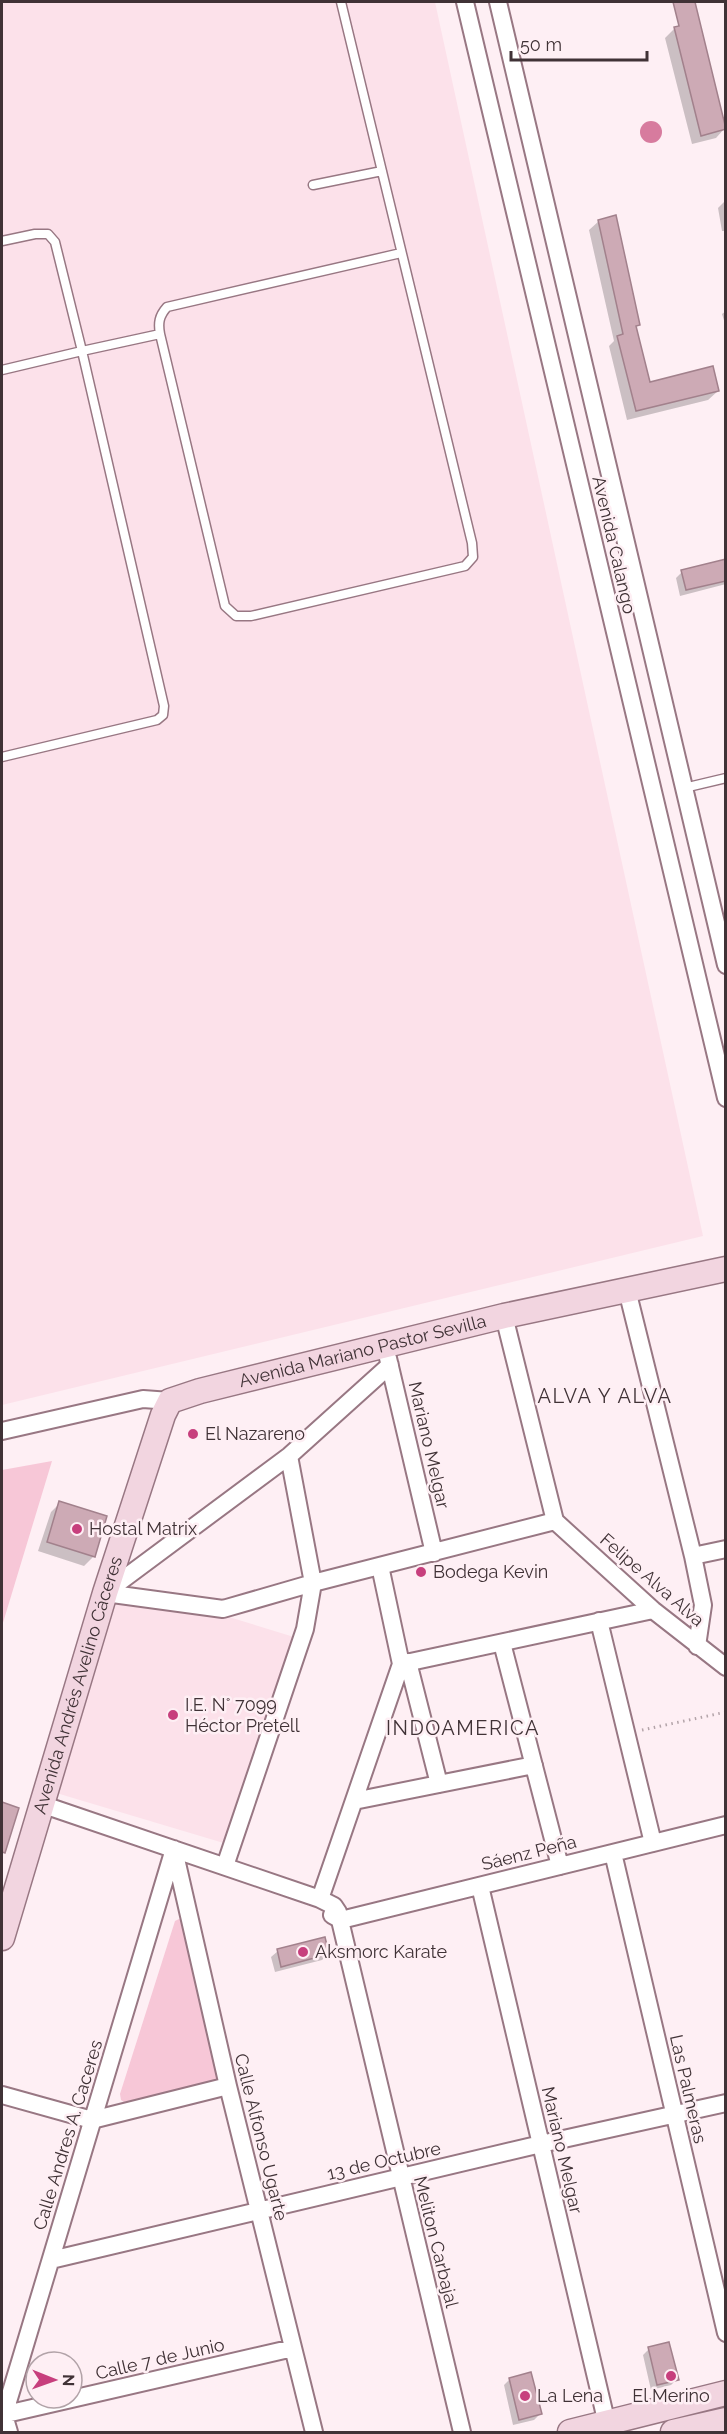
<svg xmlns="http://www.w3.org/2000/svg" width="727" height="2434" font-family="Raleway,sans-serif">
  <rect width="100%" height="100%" fill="#feeff4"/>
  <!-- built -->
  <path fill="#fce1ea" d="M2 2H435L703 1236 2 1405Z
    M111 1601 229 1617 294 1637 227 1844 53 1792Z"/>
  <!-- green -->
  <path fill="#f7c7d7" d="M52 1461 2 1626V1470Z
    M179 1919 182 1920 217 2080 216 2082 124 2102 121 2100 120 2094 175 1921Z"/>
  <!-- water -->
  <path fill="#d77b9e" d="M640 132a11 11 0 1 1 22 0a11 11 0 1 1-22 0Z"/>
  <!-- shadow -->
  <path fill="#0003" d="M675 28 725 128 716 138 692 144 665 38Z
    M726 200V231H722L718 208Z
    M599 221 639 324 635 328 649 384 718 391 708 400 627 420 609 346 614 341 589 230Z
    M726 311V327L722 314Z
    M726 561V584L680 596 676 578 682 572Z
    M60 1503 94 1556 84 1566 38 1551 51 1512Z
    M2 1804 17 1809 8 1837 2 1844Z
    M278 1951 328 1954 322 1960 275 1972 271 1957Z
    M649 2349 677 2379 671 2385 651 2390 643 2355Z
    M510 2379 540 2414 534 2420 513 2425 504 2385Z"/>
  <!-- building -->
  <path fill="#cdaab5" stroke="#a2818c" stroke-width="1.5" d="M673 2H695L726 129 701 136 674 27 679 26Z
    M616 215 640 325 636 326 650 382 713 366 719 391 636 411 617 336 623 334 598 220Z
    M726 559V581L686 590 681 570Z
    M59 1501 107 1516 95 1557 47 1542Z
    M2 1802 19 1808 5 1853 2 1852Z
    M325 1937 329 1954 281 1967 277 1949Z
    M669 2342 679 2380 657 2385 648 2347Z
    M531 2372 542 2414 519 2420 509 2378Z"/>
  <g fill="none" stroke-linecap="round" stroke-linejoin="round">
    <defs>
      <path id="lane" d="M341 2 472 543 473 557 465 566 251 616H236L225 606 160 334C158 323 159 316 167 307L401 253
        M313 185 382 171
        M2 241 35 234H48L55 242 82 351 160 334
        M2 370 82 351 164 706 163 715 157 720 2 757
        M684 788 726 778"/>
      <path id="street" d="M465 2 726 1098
        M498 2 726 965
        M627 1290 693 1556 703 1605 697 1646
        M504 1316 555 1521
        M388 1358 434 1553
        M2 1431 143 1399 170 1401
        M555 1521 653 1610 726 1667
        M693 1556 726 1549
        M106 1592 289 1456 390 1365
        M105 1593 223 1609 313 1583 555 1521
        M599 1621 653 1843
        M502 1643 560 1866
        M408 1662 439 1784
        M401 1664 653 1610
        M354 1801 534 1765
        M41 1804 320 1899 334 1906 338 1912 462 2432
        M174 1850 228 2086 314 2432
        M613 1853 726 2333
        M225 1866 305 1629 313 1583 289 1456
        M480 1886 607 2424
        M320 1899 401 1664 380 1566
        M332 1915 341 1920 726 1825
        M2 2095 92 2120 228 2086
        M51 2260 541 2144 726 2103
        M2 2415 293 2348
        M9 2432 4 2415 174 1849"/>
      <g id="secondary">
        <path id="s1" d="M2 1938 105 1593 163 1415 170 1401 200 1391 504 1316 726 1269"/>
        <path d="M570 2432 726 2393"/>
        <path d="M673 2432 726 2420"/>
      </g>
    </defs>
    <!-- lane casing -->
    <use href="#lane" stroke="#987783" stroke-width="11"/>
    <!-- street casing -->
    <use href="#street" stroke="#987783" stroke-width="20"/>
    <!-- secondary casing -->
    <use href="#secondary" stroke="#987783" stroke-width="27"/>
    <!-- path -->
    <path stroke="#b3a4a9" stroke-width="3" stroke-dasharray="1.5 4.5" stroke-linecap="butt" d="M642 1730 726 1712"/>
    <!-- lane -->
    <use href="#lane" stroke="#fff" stroke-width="8"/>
    <!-- street -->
    <use href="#street" stroke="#fff" stroke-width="16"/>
    <!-- secondary -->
    <use href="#secondary" stroke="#f2d5e0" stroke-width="24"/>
  </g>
  <!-- markers -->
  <g fill="#c73f7d" stroke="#feeff4" stroke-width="2">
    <circle cx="193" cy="1434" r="6"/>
    <circle cx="77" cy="1529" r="6"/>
    <circle cx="421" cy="1572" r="6"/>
    <circle cx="173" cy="1715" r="6"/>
    <circle cx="303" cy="1952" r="6"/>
    <circle cx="671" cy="2376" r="6"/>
    <circle cx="525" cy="2396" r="6"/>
  </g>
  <g text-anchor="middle" stroke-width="5" stroke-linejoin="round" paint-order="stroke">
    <!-- street labels -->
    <g font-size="18" fill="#403236" stroke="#feeff4">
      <text transform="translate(614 545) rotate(77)" y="6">Avenida Calango</text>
      <text dy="6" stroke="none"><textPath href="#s1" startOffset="762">Avenida Mariano Pastor Sevilla</textPath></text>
      <text transform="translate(429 1445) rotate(77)" y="6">Mariano Melgar</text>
      <text transform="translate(652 1580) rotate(41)" y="6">Felipe Alva Alva</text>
      <text dy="6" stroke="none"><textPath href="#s1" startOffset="264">Avenida Andrés Avelino Cáceres</textPath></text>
      <text transform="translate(529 1853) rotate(-14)" y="6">Sáenz Peña</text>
      <text transform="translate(688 2089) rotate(77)" y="6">Las Palmeras</text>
      <text transform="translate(68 2135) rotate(-73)" y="6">Calle Andres A. Caceres</text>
      <text transform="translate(261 2137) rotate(76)" y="6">Calle Alfonso Ugarte</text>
      <text transform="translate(562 2150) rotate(77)" y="6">Mariano Melgar</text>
      <text transform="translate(384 2161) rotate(-13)" y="6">13 de Octubre</text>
      <text transform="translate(436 2242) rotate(76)" y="6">Meliton Carbajal</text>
      <text transform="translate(160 2359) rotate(-13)" y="6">Calle 7 de Junio</text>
    </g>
    <!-- poi labels -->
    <g font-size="18" fill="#403236" stroke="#feeff4" text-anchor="start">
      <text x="205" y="1440">El Nazareno</text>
      <text x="89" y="1535">Hostal Matrix</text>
      <text x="433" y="1578">Bodega Kevin</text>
      <text x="185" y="1711">I.E. N° 7099<tspan x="185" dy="21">Héctor Pretell</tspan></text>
      <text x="315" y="1958">Aksmorc Karate</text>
      <text x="537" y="2402">La Lena</text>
      <text x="671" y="2402" text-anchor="middle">El Merino</text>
    </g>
    <!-- neighbourhood labels -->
    <g font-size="20" letter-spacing="1.5" fill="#403236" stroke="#feeff4">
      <text x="605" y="1403">ALVA Y ALVA</text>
      <text x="463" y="1735">INDOAMERICA</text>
    </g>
  </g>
  <!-- border -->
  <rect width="727" height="2434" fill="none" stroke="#403236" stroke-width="6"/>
  <!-- north arrow -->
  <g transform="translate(54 2380) rotate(91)"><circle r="28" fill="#feeff4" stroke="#b2a3a8" stroke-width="1.5"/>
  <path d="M0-4.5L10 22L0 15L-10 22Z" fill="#c73f7d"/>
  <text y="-9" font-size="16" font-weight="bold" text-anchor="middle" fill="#403236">N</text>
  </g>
  <!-- scale -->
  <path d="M511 51v9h136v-9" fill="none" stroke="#403236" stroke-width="3"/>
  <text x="520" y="51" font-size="18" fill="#403236" stroke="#feeff4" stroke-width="4.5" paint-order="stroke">50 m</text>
</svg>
